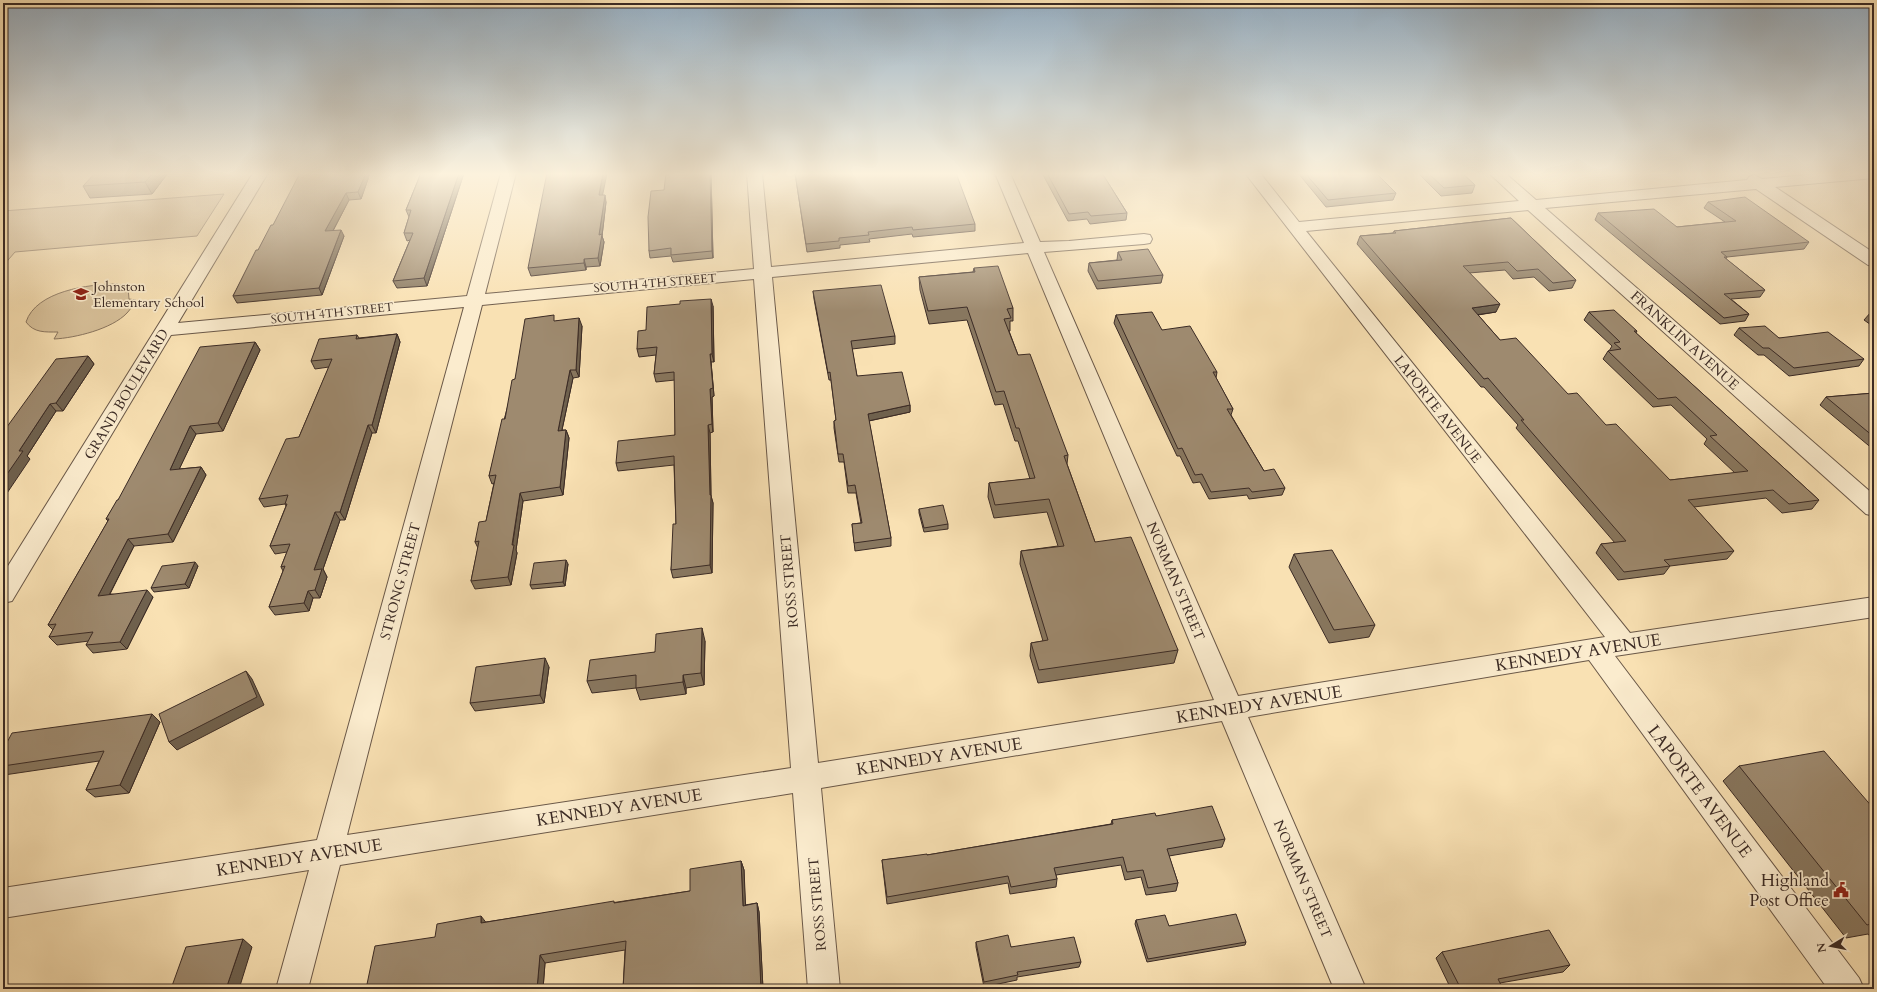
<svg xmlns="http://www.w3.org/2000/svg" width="1877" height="992" font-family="Cardo,serif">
  <rect width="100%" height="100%" fill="#f9e1b3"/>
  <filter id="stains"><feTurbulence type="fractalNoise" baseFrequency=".005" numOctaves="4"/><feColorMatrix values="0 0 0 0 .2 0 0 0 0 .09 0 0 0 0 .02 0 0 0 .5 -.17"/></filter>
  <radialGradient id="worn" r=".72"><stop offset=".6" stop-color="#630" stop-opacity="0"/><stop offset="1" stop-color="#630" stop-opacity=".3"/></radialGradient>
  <!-- green -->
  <path fill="#d9c29b" stroke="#8a7660" d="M224 194 197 236 15 252 3 266V211Z
    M117 284 128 287 129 299 136 300C133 304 131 309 127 313 112 329 75 338 54 339L58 332C45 332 34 333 26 322 36 291 89 284 117 284Z"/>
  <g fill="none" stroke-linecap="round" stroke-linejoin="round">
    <defs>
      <path id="minor" d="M253 173H268L178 323 467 296 501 173H516L485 294 754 269 747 173H762L771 267 1024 243 995 173H1010L1040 242 1069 241 1144 234 1150 235 1152 239 1150 243 1144 244 1044 252 1238 696 1605 637 1245 173H1260L1299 222 1519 201 1489 173H1505L1536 200 1747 180 1749 177 1754 175 1762 179 1829 173H1874V178L1775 187 1874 253V266L1868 265 1756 189 1545 208 1874 495V516L1866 514 1528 210 1306 231 1630 633 1874 597V617L1615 656 1859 978 1864 989H1828L1589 660 1248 717 1366 989H1334L1222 721 821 788 840 989H808L793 793 340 865 308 989H276L309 870 3 918V888L317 840 464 307 171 335 12 601 3 603V574ZM1028 253 1214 700 818 763 772 277ZM754 279 791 768 347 835 482 305Z"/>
    </defs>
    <!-- minor casing -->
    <use href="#minor" stroke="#6a5848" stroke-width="2"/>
    <!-- minor -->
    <use href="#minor" fill="#fbecce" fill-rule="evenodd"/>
  </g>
  <!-- wall -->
  <path fill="#88775f" stroke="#3b2b25" d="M168 173 152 194 90 198 83 186Z
    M421 173H464L427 286 397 288 393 281 410 240 407 241 404 233 409 217 406 210Z
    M711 173 713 258 673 262 671 256 650 258 649 251 664 190Z
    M795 173H835V175L975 224V231L913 237 912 234 869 239 870 242 840 245V248L807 252Z
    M1042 173H1102L1127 213 1126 220 1090 224 1087 219 1068 221Z
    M1298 173H1376L1396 193 1393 200 1326 207Z
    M1418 173H1462L1475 185 1472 193 1441 196Z
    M1633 173H1650L1635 174Z
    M368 178V179L361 199 349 200 333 231 344 236 322 295 237 303 233 296 258 250Z
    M602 195 606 202 602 236 604 242 600 266 586 267V270L531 276 528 268Z
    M1708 202 1809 242 1804 249 1727 257 1726 259 1765 290 1760 297 1731 299 1749 314 1745 321 1720 324 1595 220 1598 213 1677 227 1725 222 1704 208Z
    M1511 218 1576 280 1572 288 1549 291 1534 277 1513 279 1505 270 1469 273 1496 312 1478 315 1500 340 1606 425 1670 480 1735 473 1704 444 1707 439 1671 405 1653 407 1603 359 1608 351H1609L1612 346 1584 320 1589 312 1637 331 1636 333 1819 500 1812 509 1782 513 1766 498 1694 507 1734 551 1727 559 1670 566 1664 574 1618 580 1596 553 1601 544 1615 543 1516 428 1518 425 1484 387H1481L1357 244 1360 236 1393 233 1394 231Z
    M1118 252 1163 275 1161 283 1097 289 1088 271 1089 263 1117 260Z
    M974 268 1013 308V321H1010V331H1009L1018 355 1068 455 1067 464 1095 542 1178 650 1174 663 1038 683 1030 656 1031 643 1043 641 1020 564 1021 551 1058 546 1047 512 994 518 988 497 989 483 1030 479 1018 441H1015L1003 404 995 405 967 320 929 324 920 290 919 277 973 272Z
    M813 291 895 336V344L852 349 857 376 910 405V412L869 421 891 538V546L855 551 852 524 861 523 856 493H848L844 462H839L834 428V421L836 420 831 380H829L814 299Z
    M713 306 714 362H711L714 396 712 397 713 432 710 433 711 496 713 503 712 573 673 578 671 570 676 524 674 465 618 471 616 463 675 435V380L656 382 654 374 656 355 639 357 637 349 646 330Z
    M1871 312H1874V327L1864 320Z
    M1116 315 1162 330 1217 372 1216 378 1233 409 1231 415 1264 471 1285 488 1282 495 1249 499 1247 495 1209 499 1200 482 1193 483 1180 456H1177L1114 323Z
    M556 321 582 326 579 377 573 378 562 430H566L569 438 563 495 523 501 516 550 517 553 511 585 475 589 471 581 478 548 475 542 486 521 494 483 492 484 489 476 515 379Z
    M1739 328 1779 338 1864 359 1859 366 1789 376 1764 355H1758L1734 335Z
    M397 334 400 342 376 433H372L345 520H340L323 569 327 577 320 598H313L309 611 275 615 269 607 283 571 281 567 287 552 275 554 270 546 286 506 285 504 264 507 259 499 299 437 329 367 315 369 311 361 357 335 359 338Z
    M255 342 260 350 223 431 196 434 179 469 201 467 206 475 173 542 134 546 110 594 153 597 127 649 93 653 86 645 89 641 57 645 49 637 53 630 48 625 108 521 106 519 118 500Z
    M88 356 94 364 63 411H56L27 456 30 459 4 431Z
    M1874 393V450L1820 405 1826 397Z
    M919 509 948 524V529L924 532 919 513Z
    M1294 554 1375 625 1369 637 1329 643 1289 567Z
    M568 564 565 586 532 589 530 585Z
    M198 566 189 588 154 592 151 588Z
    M705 641 704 685 686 688V694L640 700 636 688 592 693 587 681 655 652Z
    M549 667 544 703 475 711 470 703Z
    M160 722 129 793 95 797 86 790 99 761 4 775 3 774V750Z
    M1739 766 1874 809V941L1868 934 1846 938 1723 781Z
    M1156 816 1225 839 1222 847 1169 856 1178 883 1176 891 1146 895 1141 877 1125 880 1121 865 1056 875 1057 879 1056 887 1010 894 1008 883 887 904 882 860 927 855 1111 824 1112 820Z
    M741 861 744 870 745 905 757 903 759 912 763 989H623L625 950 545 963 543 989H366L486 922 690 891Z
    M1136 920 1169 926 1246 942 1245 945 1147 962 1135 924Z
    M976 942 1011 947 1081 962 1079 967 1017 977V980L984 987 976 947Z
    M1442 952 1570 965 1563 972 1500 983 1503 989H1451L1436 958Z"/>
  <!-- shaded-wall -->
  <path fill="#6f614e" stroke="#3b2b25" d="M153 173H168L152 194 145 182Z
    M364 173H370L368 178V179L361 199 358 192Z
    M459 173H464L427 286 424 278Z
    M603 173H607L601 203 599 195Z
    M710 173H711L713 258 712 251Z
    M346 193 349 200 329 238 325 231Z
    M605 195 606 202 602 236 604 242 600 266 598 258 599 235Z
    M341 230 344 236 322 295 319 288Z
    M584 259 586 267V270L584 263Z
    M711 299 713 306 714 362 712 354Z
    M1500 304 1496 312 1468 316 1472 308Z
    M579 318 582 326 579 377 576 370Z
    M397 334 400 342 376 433 372 425Z
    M255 342 260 350 223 431 218 423Z
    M710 354 711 362 714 396 712 397 713 432 712 424 710 389Z
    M88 356 94 364 63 411 56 403Z
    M570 370 573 378 560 439 558 431Z
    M50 404 56 411 27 456 30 459 3 499V480L19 451Z
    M910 405V412L868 421V414Z
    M368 425 372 433 345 520 340 512Z
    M708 425 710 433 711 496 713 503 712 573 710 565V495Z
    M190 426 196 434 175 478 170 470Z
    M566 430 569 438 563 495 560 487Z
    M201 467 206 475 173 542 168 534Z
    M520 493 523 501 516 550 517 553 511 585 508 577Z
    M335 512 340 520 323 569 327 577 320 598 315 590 314 570Z
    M128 539 134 546 105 603 98 596Z
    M566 560 568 564 565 586 563 582Z
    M195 562 198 566 189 588 185 584Z
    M147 590 153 597 127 649 120 642Z
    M308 591 313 598 309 611 304 603Z
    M702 628 705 641 704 685 701 673Z
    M545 658 549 667 544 703 540 695Z
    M246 671 252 679 264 705 177 750 169 742Z
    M683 675 686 688V694L683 682Z
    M152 714 160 722 129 793 120 785Z
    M741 861 744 870 746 914 743 906Z
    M757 903 759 912 763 989H761Z
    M481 916 488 925 481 923Z
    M243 939 252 947 239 989H226Z
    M540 955 545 963 543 989H537Z"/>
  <!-- building -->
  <path fill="#9e8a6f" stroke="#3b2b25" d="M95 173H153L145 182 83 186Z
    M300 173H366L358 192 346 193 325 231 341 230 319 288 233 296 256 250H258L271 225H273Z
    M421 173H459L424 278 393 281 413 233H404L411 210H406Z
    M547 173H603L599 195H605L599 235 602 234 598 258 584 259V263L528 268Z
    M666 173H710L712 251 671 255V248L649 251 648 217 651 191 664 190Z
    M795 173H835V175L867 173H956L975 224 913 230 912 227 868 232 869 235 839 238V241L806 244Z
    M1047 173H1102L1127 213 1091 216 1088 212 1069 214Z
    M1305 173H1376L1396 193 1328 200Z
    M1428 173H1462L1475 185 1444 188Z
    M1745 197 1809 242 1721 252 1727 257H1724L1765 290 1724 294 1749 314 1724 318 1598 213 1654 209 1677 227 1736 221 1708 202Z
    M1511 218 1576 280 1553 283 1538 269 1517 271 1508 262 1463 266 1500 304 1472 308 1500 340 1516 338 1568 394 1577 393 1606 425 1616 424 1670 480 1748 471 1710 436 1717 435 1676 397 1658 399 1608 351 1621 349 1614 343 1620 342 1589 312 1614 310 1637 331H1634L1819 500 1789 504 1773 490 1688 500 1734 551 1664 560 1670 566 1624 572 1601 544 1626 541 1521 420H1524L1488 378 1484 379 1360 236 1396 233 1394 231Z
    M1148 249 1163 275 1098 281 1089 263 1122 260 1118 252Z
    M998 266 1013 308 1007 309 1011 318 1004 319 1018 355 1030 354 1068 455 1064 456 1095 542 1131 537 1178 650 1039 670 1031 643 1048 640 1021 551 1064 546 1049 499 995 505 989 483 1035 478 1019 428H1016L1004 391 996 392 967 307 928 311 919 277 975 272 974 268Z
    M881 285 895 336 851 341 857 376 902 372 910 405 868 414 891 538 854 543 852 524 862 523 855 485 848 486 843 454H838L834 421 836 420 830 372 828 373 813 291Z
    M711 299 712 354H710L713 388 710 389 712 424 708 425 710 495H711L710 565 671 570 673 524H676L674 456 616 463 618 441 675 435 674 372 654 374 657 347 637 349 638 331 646 330 647 307 680 304V301Z
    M1152 312 1162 330 1190 326 1217 372H1213L1233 409H1227L1264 471 1274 469 1285 488 1252 492 1249 488 1211 492 1202 474 1195 475 1182 448 1178 449 1116 315Z
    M554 315V321L579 318 576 370H570L558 431 566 430 560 487 520 493 512 545H514L508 577 471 581 479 541 475 542 479 522 486 521 496 475 489 476 502 419H505L512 380 515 379 525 319Z
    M1765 326 1779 338 1828 332 1864 359 1794 368 1769 348H1763L1739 328Z
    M397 334 372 425H368L340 512H335L314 570 322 569 315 590 308 591 304 603 269 607 285 566 281 567 290 544 270 546 287 504H285L288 495 259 499 286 439 299 437 332 359 311 361 319 339 357 335 356 339Z
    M255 342 218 423 190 426 170 470 201 467 168 534 128 539 98 596 147 590 120 642 86 645 93 632 49 637 56 624 48 625 109 519H106L117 500H118L200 347Z
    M88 356 56 403 50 404 19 451H23L3 480V431H4L56 359Z
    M1874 393V437L1826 397Z
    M943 505 948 524 924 528 919 509Z
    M1332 550 1375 625 1334 630 1294 554Z
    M566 560 563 582 530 585 534 563Z
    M195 562 185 584 151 588 162 566Z
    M702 628 701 673 683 675V682L636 688V675L587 681 590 660 655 652 656 634Z
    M545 658 540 695 470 703 476 667Z
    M246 671 257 697 169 742 159 714Z
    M152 714 120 785 86 790 104 751 3 766V750L12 733Z
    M1824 751 1874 809V923L1867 925 1739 766Z
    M1212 806 1225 839 1167 849 1178 883 1148 888 1143 870 1127 872 1123 857 1054 868 1057 879 1011 887 1008 876 887 897 882 860 927 854V855L1113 824 1112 820 1155 813 1156 816Z
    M741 861 743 906 757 903 761 989H691V987L678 989H623L626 941 540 955 537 989H366L375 946 435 937 437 924 481 916V923L614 901V903L690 891V869Z
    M1236 914 1246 942 1148 959 1136 920 1165 915 1169 926Z
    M1549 930 1570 965 1498 979 1503 989H1461L1442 952Z
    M1008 935 1011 947 1074 937 1081 962 1017 972 1018 975 984 982 976 942Z
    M243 939 226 989H155L172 986 186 947Z"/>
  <!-- sky -->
  <linearGradient id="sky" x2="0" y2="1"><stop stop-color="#95adc0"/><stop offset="0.56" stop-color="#fcf2dd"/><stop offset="1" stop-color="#fcf2dd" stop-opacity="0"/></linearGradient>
  <rect width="1877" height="311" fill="url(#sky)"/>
  <!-- icons -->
  <defs>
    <symbol id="school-bare" viewBox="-9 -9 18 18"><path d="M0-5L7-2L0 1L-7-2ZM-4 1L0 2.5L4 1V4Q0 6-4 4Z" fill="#8f2418" stroke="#fbecce" stroke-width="2.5" paint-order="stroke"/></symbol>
    <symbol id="civic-bare" viewBox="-9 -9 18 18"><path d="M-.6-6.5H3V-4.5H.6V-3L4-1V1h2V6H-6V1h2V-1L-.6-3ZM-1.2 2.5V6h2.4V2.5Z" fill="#8f2418" stroke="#fbecce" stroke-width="2.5" paint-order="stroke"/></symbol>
  </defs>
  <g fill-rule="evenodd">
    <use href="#school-bare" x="70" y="283" width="22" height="22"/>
    <use href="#civic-bare" x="1830" y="879" width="22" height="22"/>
  </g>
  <g text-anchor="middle" stroke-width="3.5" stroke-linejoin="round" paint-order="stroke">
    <!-- far-street labels -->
    <g font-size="12" fill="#3b2b25" stroke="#fbecce">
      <text transform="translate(655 283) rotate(-5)" y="4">SOUTH 4TH STREET</text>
      <text transform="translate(332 313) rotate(-6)" y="4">SOUTH 4TH STREET</text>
    </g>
    <!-- poi labels -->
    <g font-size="14" fill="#3b2b25" stroke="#fbecce" text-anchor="start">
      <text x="93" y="291">Johnston<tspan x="93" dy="16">Elementary School</tspan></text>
    </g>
    <!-- street labels -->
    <g font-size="14" fill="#3b2b25" stroke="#fbecce">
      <text transform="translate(1685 340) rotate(42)" y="5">FRANKLIN AVENUE</text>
      <text transform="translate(126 394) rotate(-59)" y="5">GRAND BOULEVARD</text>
      <text transform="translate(1438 409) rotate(52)" y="5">LAPORTE AVENUE</text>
      <text transform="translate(400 581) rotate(-75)" y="5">STRONG STREET</text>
      <text transform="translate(789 581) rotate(-95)" y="5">ROSS STREET</text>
      <text transform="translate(1176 581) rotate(67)" y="5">NORMAN STREET</text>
      <text transform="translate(1303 879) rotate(67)" y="5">NORMAN STREET</text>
      <text transform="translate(817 904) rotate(-95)" y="5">ROSS STREET</text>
    </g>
    <!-- near-street labels -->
    <g font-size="17" fill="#3b2b25" stroke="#fbecce">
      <text transform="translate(1578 652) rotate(-9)" y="6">KENNEDY AVENUE</text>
      <text transform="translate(1259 704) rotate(-9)" y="6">KENNEDY AVENUE</text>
      <text transform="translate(939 756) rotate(-9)" y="6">KENNEDY AVENUE</text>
      <text transform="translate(1700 791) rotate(53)" y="6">LAPORTE AVENUE</text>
      <text transform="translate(619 807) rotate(-9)" y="6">KENNEDY AVENUE</text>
      <text transform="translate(299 857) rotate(-9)" y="6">KENNEDY AVENUE</text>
    </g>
    <!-- near-poi labels -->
    <g font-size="17" fill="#3b2b25" stroke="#fbecce" text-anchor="end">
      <text x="1829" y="886">Highland<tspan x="1829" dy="20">Post Office</tspan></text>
    </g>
  </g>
  <!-- margin -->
  <rect width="1877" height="992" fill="none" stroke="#f9e1b3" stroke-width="16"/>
  <rect x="4" y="4" width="1869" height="984" fill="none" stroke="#3b2b25" stroke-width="2"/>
  <rect x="8" y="8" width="1861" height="976" fill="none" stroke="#3b2b25"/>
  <!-- north arrow -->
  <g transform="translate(1831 946) rotate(260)" stroke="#fbecce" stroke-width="3" paint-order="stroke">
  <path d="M0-3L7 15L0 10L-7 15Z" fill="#3b2b25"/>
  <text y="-6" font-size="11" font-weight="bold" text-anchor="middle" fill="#3b2b25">N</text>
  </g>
  <rect width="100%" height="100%" filter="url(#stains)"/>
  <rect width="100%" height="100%" fill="url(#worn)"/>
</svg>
